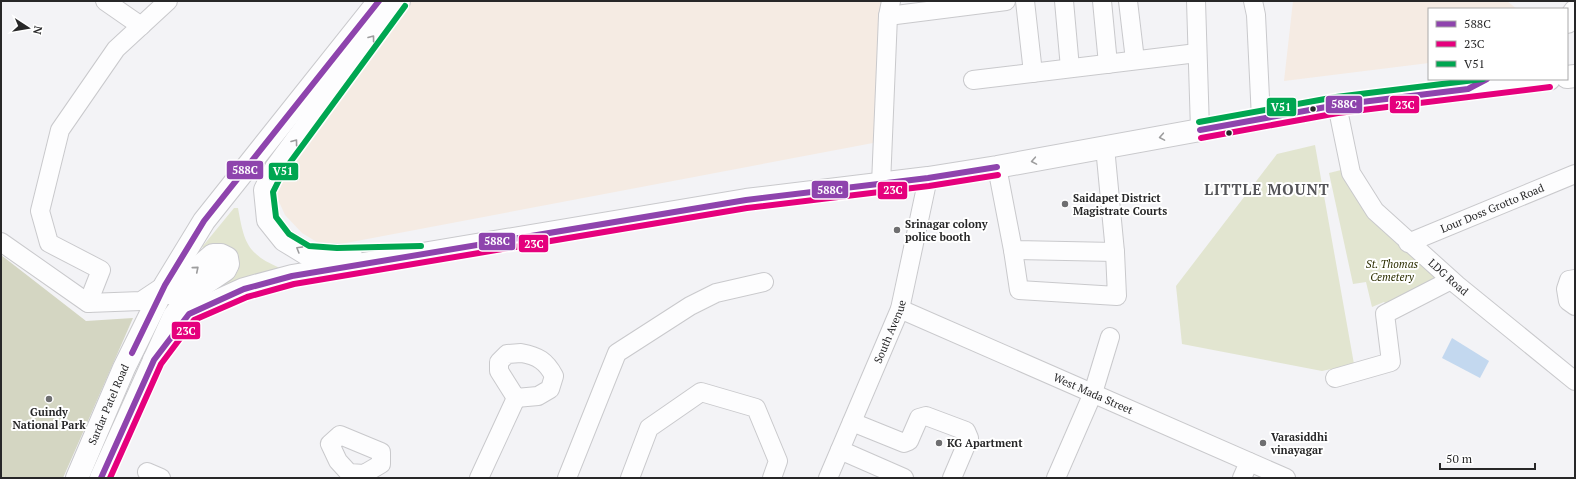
<svg xmlns="http://www.w3.org/2000/svg" width="1576" height="479" font-family="'PT Serif',serif">
  <rect width="100%" height="100%" fill="#f3f3f6"/>
  <!-- industrial -->
  <path fill="#f5ebe3" d="M410 1H888L873 143 325 247 302 233 285 215 275 193 279 176Z
    M1293 1H1507L1517 9H1429V63L1284 81Z"/>
  <!-- green -->
  <path fill="#e2e5d0" d="M1315 145 1354 364 1322 371 1182 344 1176 286 1277 154Z
    M1345 169 1442 279 1386 304 1384 302 1372 307 1366 282 1353 284 1329 173Z
    M234 208H238C244 242 247 254 280 268L282 271 277 276 218 286 237 270 238 257C228 246 219 240 205 249L202 247Z"/>
  <!-- forest -->
  <path fill="#d4d6c2" d="M1 255 86 321 133 318 63 478H1Z"/>
  <!-- water -->
  <path fill="#c3d8ef" d="M1452 338 1489 361 1480 378 1442 358Z"/>
  <g fill="none" stroke-linecap="round" stroke-linejoin="round">
    <defs>
      <g id="minor">
        <path d="M105 1 141 26"/>
        <path d="M1025 1 1033 73"/>
        <path d="M1064 1 1070 68"/>
        <path d="M1102 1 1108 64"/>
        <path d="M1128 1 1135 60"/>
        <path d="M1196 1 1200 130"/>
        <path d="M1253 1 1256 15 1261 119"/>
        <path d="M888 16 1006 1"/>
        <path d="M973 80 1197 53"/>
        <path id="s1" d="M1337 105 1351 173 1375 211 1457 285 1575 381"/>
        <path d="M997 167 1013 250 1115 252"/>
        <path d="M881 184 888 16 891 1"/>
        <path d="M1 242 88 303 141 301 165 285"/>
        <path id="s2" d="M1408 243 1575 174"/>
        <path d="M1013 250 1019 290 1117 296 1115 252 1105 147"/>
        <path d="M1575 279 1569 280 1566 289 1568 301 1575 306"/>
        <path d="M88 303 101 270 49 243 40 211 60 130 116 49 168 1"/>
        <path id="s3" d="M900 309 1286 478"/>
        <path d="M521 353C538 356 546 361 554 376L550 389 538 396 516 398 499 371V362L507 354Z"/>
        <path d="M1335 378 1391 362 1385 314 1451 280"/>
        <path d="M852 422 904 443 909 441 919 418 926 416 966 431 969 438 952 478"/>
        <path d="M340 435 381 452V464L364 474 349 473 338 461 330 444Z"/>
        <path d="M840 450 904 478"/>
        <path d="M147 472 161 478"/>
        <path d="M479 478 516 398"/>
        <path d="M567 478 617 353 690 306 716 293 764 282"/>
        <path d="M630 478 649 428 701 392 756 408 778 461 772 478"/>
        <path id="s4" d="M828 478 900 309 928 178"/>
        <path d="M1056 478 1093 393 1110 337"/>
        <path d="M1242 478 1249 462"/>
      </g>
      <g id="major">
        <path d="M1567 22 1575 11"/>
        <path d="M1567 77 1575 76"/>
        <path d="M351 256 307 254 284 240 268 220 265 190 276 168 399 1"/>
        <path d="M154 360 189 314 244 289 292 276 746 200 928 178 997 167 1337 105 1549 79"/>
        <path id="s5" d="M77 478 124 368 165 285 204 221 379 1"/>
        <path d="M101 478 174 316 191 293 225 270 228 264 227 258 221 255H213L168 293"/>
      </g>
    </defs>
    <!-- minor casing -->
    <use href="#minor" stroke="#c9c9cc" stroke-width="20"/>
    <!-- major casing -->
    <use href="#major" stroke="#c9c9cc" stroke-width="24"/>
    <!-- minor -->
    <use href="#minor" stroke="#fdfdfe" stroke-width="18"/>
    <!-- major -->
    <use href="#major" stroke="#fdfdfe" stroke-width="22"/>
    <defs>
      <path id="bus-1" d="M1200 130 1337 105 1468 89 1487 79
        M132 353 165 285 204 221 379 1
        M101 478 154 360 189 314 244 289 292 276 746 200 928 178 997 167"/>
      <path id="bus-2" d="M1201 138 1338 113 1550 87
        M110 478 161 364 194 320 247 297 294 284 747 208 929 186 998 175"/>
      <path id="bus-3" d="M405 6 283 172 273 192 276 217 289 234 309 246 337 248 421 246
        M1199 122 1336 97 1483 79"/>
    </defs>
    <!-- bus-1 casing -->
    <use href="#bus-1" stroke="#fff" stroke-width="9"/>
    <!-- bus-2 casing -->
    <use href="#bus-2" stroke="#fff" stroke-width="9"/>
    <!-- bus-3 casing -->
    <use href="#bus-3" stroke="#fff" stroke-width="9"/>
    <!-- bus-1 -->
    <use href="#bus-1" stroke="#8e44ad" stroke-width="6"/>
    <!-- bus-2 -->
    <use href="#bus-2" stroke="#e5007d" stroke-width="6"/>
    <!-- bus-3 -->
    <use href="#bus-3" stroke="#00a651" stroke-width="6"/>
  </g>
  <!-- one-way arrows -->
  <defs><path id="oneway-chevron" d="M-2-3.5L2.5 0L-2 3.5" fill="none" stroke-width="1.6" stroke-linecap="round" stroke-linejoin="round"/></defs>
  <g stroke="#9d9d9e">
    <use href="#oneway-chevron" transform="translate(372 38) rotate(-53)"/>
    <use href="#oneway-chevron" transform="translate(1162 137) rotate(170)"/>
    <use href="#oneway-chevron" transform="translate(295 142) rotate(-53)"/>
    <use href="#oneway-chevron" transform="translate(1034 161) rotate(170)"/>
    <use href="#oneway-chevron" transform="translate(299 249) rotate(-149)"/>
    <use href="#oneway-chevron" transform="translate(196 269) rotate(-40)"/>
  </g>
  <!-- markers -->
  <g fill="#272728" stroke="#fff" stroke-width="1.5">
    <circle cx="1313" cy="109" r="3.5"/>
    <circle cx="1229" cy="133" r="3.5"/>
  </g>
  <g fill="#6e6e70" stroke="#fff" stroke-width="1.5">
    <circle cx="1065" cy="204" r="4"/>
    <circle cx="897" cy="230" r="4"/>
    <circle cx="49" cy="399" r="4"/>
    <circle cx="939" cy="443" r="4"/>
    <circle cx="1263" cy="443" r="4"/>
  </g>
  <g text-anchor="middle" stroke-width="4" stroke-linejoin="round" paint-order="stroke">
    <!-- poi labels -->
    <g font-size="11" font-weight="bold" fill="#272728" stroke="#fff" text-anchor="start">
      <text x="1073" y="202">Saidapet District<tspan x="1073" dy="13">Magistrate Courts</tspan></text>
      <text x="905" y="228">Srinagar colony<tspan x="905" dy="13">police booth</tspan></text>
      <text x="49" y="416" text-anchor="middle">Guindy<tspan x="49" dy="13">National Park</tspan></text>
      <text x="1271" y="441">Varasiddhi<tspan x="1271" dy="13">vinayagar</tspan></text>
      <text x="947" y="447">KG Apartment</text>
    </g>
    <!-- street labels -->
    <g font-size="11" fill="#272728" stroke="#fff">
      <text dy="4" stroke="none"><textPath href="#s2" startOffset="91">Lour Doss Grotto Road</textPath></text>
      <text dy="4" stroke="none"><textPath href="#s1" startOffset="213">LDG Road</textPath></text>
      <text dy="4" stroke="none"><textPath href="#s4" startOffset="159">South Avenue</textPath></text>
      <text dy="4" stroke="none"><textPath href="#s3" startOffset="211">West Mada Street</textPath></text>
      <text dy="4" stroke="none"><textPath href="#s5" startOffset="80">Sardar Patel Road</textPath></text>
    </g>
    <!-- park labels -->
    <g font-size="11" font-style="italic" fill="#2c2e00" stroke="#fff">
      <text x="1392" y="268">St. Thomas<tspan x="1392" dy="13">Cemetery</tspan></text>
    </g>
    <!-- district labels -->
    <g font-size="15" font-weight="bold" letter-spacing="1" fill="#555559" stroke="#fff">
      <text x="1267" y="195">LITTLE MOUNT</text>
    </g>
  </g>
  <g stroke="#fff" stroke-width="1.5">
    <rect x="1325" y="95" width="38" height="19" rx="4" fill="#8e44ad"/>
    <rect x="1389" y="95" width="31" height="19" rx="4" fill="#e5007d"/>
    <rect x="1266" y="97" width="31" height="20" rx="4" fill="#00a651"/>
    <rect x="226" y="160" width="38" height="20" rx="4" fill="#8e44ad"/>
    <rect x="268" y="162" width="31" height="19" rx="4" fill="#00a651"/>
    <rect x="811" y="180" width="38" height="19" rx="4" fill="#8e44ad"/>
    <rect x="877" y="181" width="31" height="19" rx="4" fill="#e5007d"/>
    <rect x="478" y="232" width="38" height="19" rx="4" fill="#8e44ad"/>
    <rect x="518" y="234" width="31" height="19" rx="4" fill="#e5007d"/>
    <rect x="171" y="321" width="30" height="19" rx="4" fill="#e5007d"/>
  </g>
  <g font-size="11" text-anchor="middle" font-weight="bold" fill="#fff">
    <text x="1344" y="108">588C</text>
    <text x="1405" y="109">23C</text>
    <text x="1281" y="111">V51</text>
    <text x="245" y="174">588C</text>
    <text x="283" y="175">V51</text>
    <text x="830" y="194">588C</text>
    <text x="893" y="194">23C</text>
    <text x="497" y="245">588C</text>
    <text x="534" y="248">23C</text>
    <text x="186" y="335">23C</text>
  </g>
  <!-- border -->
  <rect width="1576" height="479" fill="none" stroke="#272728" stroke-width="4"/>
  <!-- legend -->
  <rect x="1428" y="8" width="140" height="72" fill="#ffffff" stroke="#a9a9a9"/>
  <rect x="1436" y="21" width="20" height="6" fill="#8e44ad" stroke="#a9a9a9"/>
  <text x="1464" y="28" font-size="12" fill="#272728">588C</text>
  <rect x="1436" y="41" width="20" height="6" fill="#e5007d" stroke="#a9a9a9"/>
  <text x="1464" y="48" font-size="12" fill="#272728">23C</text>
  <rect x="1436" y="61" width="20" height="6" fill="#00a651" stroke="#a9a9a9"/>
  <text x="1464" y="68" font-size="12" fill="#272728">V51</text>
  <!-- north arrow -->
  <g transform="translate(28 28) rotate(102)" stroke="#ffffff" stroke-width="3" paint-order="stroke">
  <path d="M0-3L7 15L0 10L-7 15Z" fill="#272728"/>
  <text y="-6" font-size="11" font-weight="bold" text-anchor="middle" fill="#272728">N</text>
  </g>
  <!-- scale -->
  <path d="M1440 463v6h95v-6" fill="none" stroke="#272728" stroke-width="2"/>
  <text x="1446" y="463" font-size="12" fill="#272728" stroke="#ffffff" stroke-width="3" paint-order="stroke">50 m</text>
</svg>
